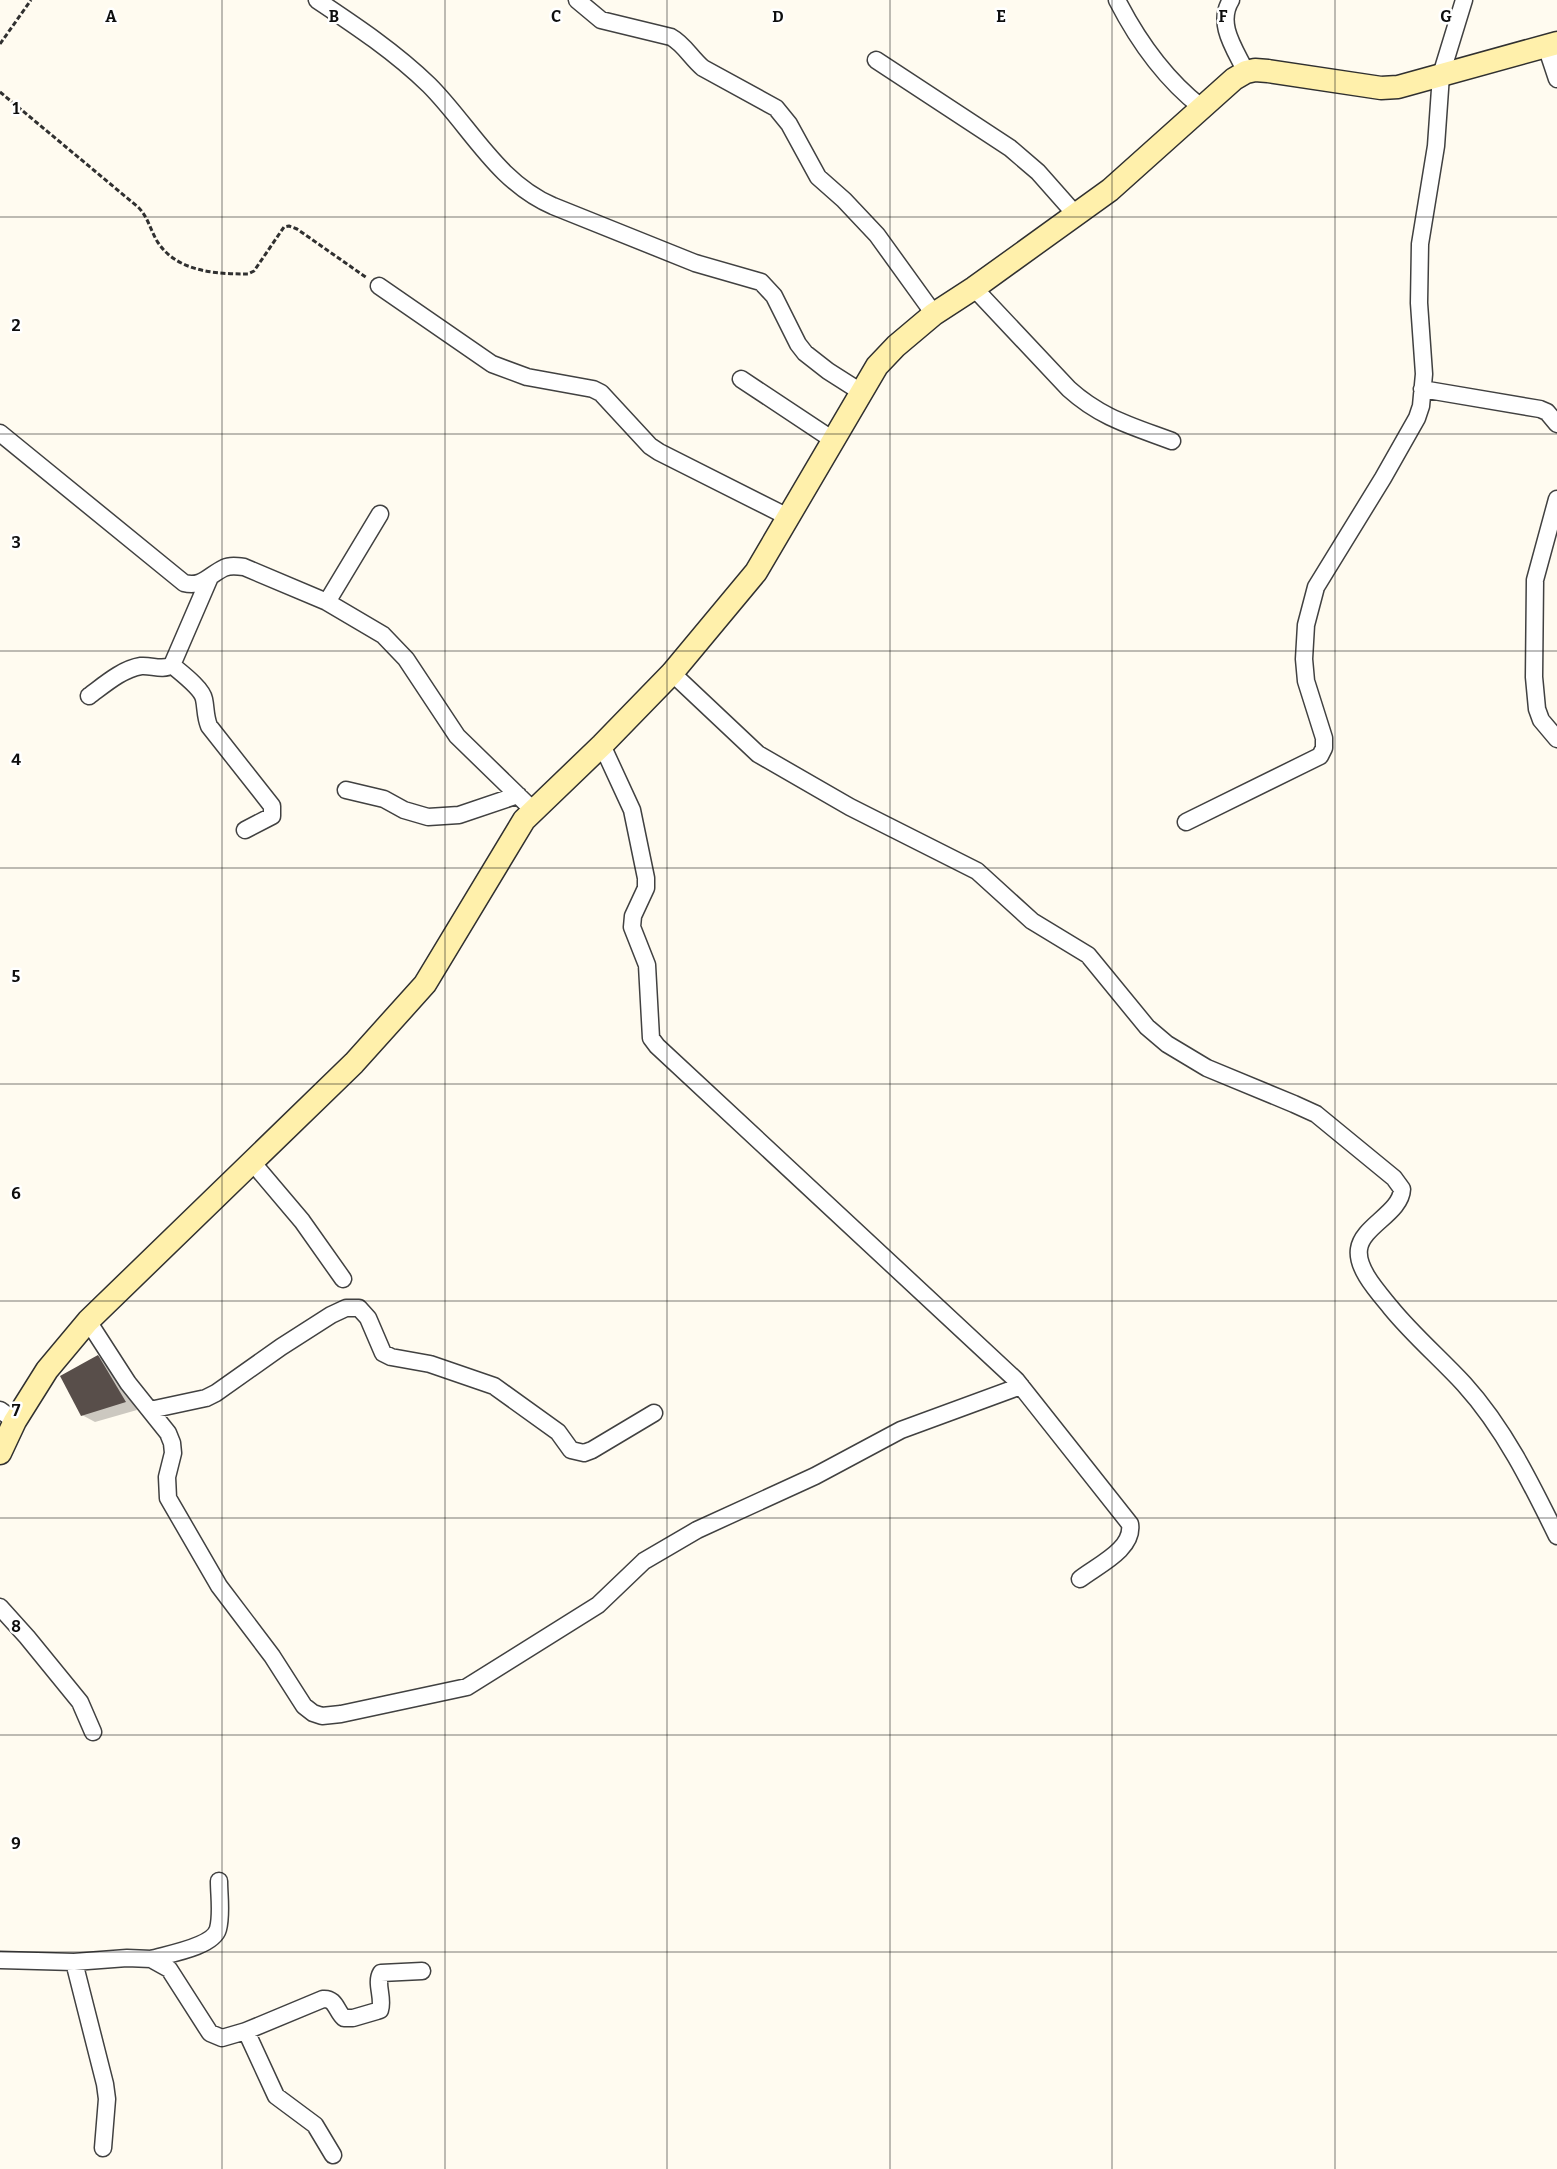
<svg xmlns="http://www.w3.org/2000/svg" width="1557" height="2169" font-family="Bitter,serif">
  <rect width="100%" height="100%" fill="#fffbf0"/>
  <!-- shadow -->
  <path fill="#0003" d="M98 1356 111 1364 137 1410 95 1422 82 1415Z"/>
  <!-- building -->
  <path fill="#584e4a" d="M98 1355 126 1402 81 1416 60 1376Z"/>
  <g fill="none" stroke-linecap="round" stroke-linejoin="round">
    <defs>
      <path id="street" d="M317 0C356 26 395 52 429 85 470 126 497 182 553 206L695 263 761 282 774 296 798 344 805 353 828 371 861 392
        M577 0 601 20 671 37C684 44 691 58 703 68L776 108 789 124 818 177 844 200 877 235 934 314
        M1117 0C1138 41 1164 78 1201 107
        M1231 0C1216 24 1235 49 1246 72
        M1546 46 1557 79
        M876 60 1010 148 1038 172 1076 215
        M379 286 492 364 527 377 593 389 601 393 650 446 659 452 788 517
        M974 288 1069 389C1101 418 1132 426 1172 441
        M741 379 833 440
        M1422 389 1540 409 1547 412 1557 424
        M0 433 184 583C202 588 209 575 224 568 230 565 237 566 244 567L327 602 383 635 406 659 457 736 533 810
        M1557 499 1535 580 1534 677 1537 709 1541 720 1557 739
        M327 602 380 514
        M172 665C180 672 202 688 204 699 206 708 205 716 209 726L272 806V816L245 830
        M672 673 758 754 850 807 977 871 1032 921 1088 955 1147 1027 1167 1044 1207 1068 1294 1104 1316 1114 1394 1178 1402 1189C1401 1213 1362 1226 1359 1249 1356 1269 1379 1293 1391 1308 1413 1335 1440 1358 1464 1384 1504 1428 1531 1483 1557 1536
        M89 696C104 685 122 669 141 666 152 665 162 671 172 665L210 577
        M602 745 632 810 646 878V888L633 916 632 927 647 965 651 1038 657 1046 1016 1380 1130 1524C1134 1549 1098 1565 1080 1579
        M346 790 384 799 404 810 428 817 459 815 518 795
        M1186 822 1320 756 1324 748V738L1306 681 1304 659 1306 625 1316 587 1383 478 1417 418 1421 406 1424 374 1419 303 1420 244 1436 146 1441 75 1464 0
        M252 1162 302 1221 343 1279
        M88 1321 128 1383 168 1433 172 1443 173 1453 167 1477 168 1498 219 1586 272 1656 304 1706 313 1713 322 1716 341 1714 467 1687 598 1605 644 1561 697 1530 815 1476 901 1430 1021 1386
        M0 1410 15 1421
        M150 1410 206 1398 216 1393 281 1347 331 1315 346 1308H359L368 1318 383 1353 391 1357 430 1364 494 1386 558 1432 571 1450 584 1453 592 1450 654 1413
        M0 1607 27 1637 80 1702 93 1732
        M151 1959C168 1954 213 1947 218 1929 222 1914 219 1896 219 1881
        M0 1960 74 1962 127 1958 151 1959 169 1969 210 2033 222 2038 246 2031 323 1999C336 1998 336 2011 344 2018H353L377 2011 380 2010C384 1998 375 1983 381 1973L422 1971
        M74 1962 105 2084 107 2099 103 2148
        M246 2031 276 2096 315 2125 333 2155"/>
      <path id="secondary" d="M0 1453 15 1421 47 1370 88 1321 354 1063 425 984 524 820 602 745 672 673 756 572 877 366 896 346 934 314 974 288 1110 190 1234 79 1246 72 1255 70 1268 71 1381 88 1398 87 1557 43"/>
    </defs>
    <!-- street casing -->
    <use href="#street" stroke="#414141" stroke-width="19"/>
    <!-- secondary casing -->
    <use href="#secondary" stroke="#303030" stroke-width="25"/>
    <!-- path -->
    <path stroke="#303030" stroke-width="3" stroke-dasharray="5 2.5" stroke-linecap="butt" d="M0 44 31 0
      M0 92 138 207C148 217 150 229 157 241 176 272 216 274 248 274L254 271 284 227 289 226 297 229 367 278"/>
    <!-- street -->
    <use href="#street" stroke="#fff" stroke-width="16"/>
    <!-- secondary -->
    <use href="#secondary" stroke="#fff0ab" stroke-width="22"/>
  </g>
  <!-- grid -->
  <path fill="none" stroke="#0e0e0e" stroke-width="1" stroke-opacity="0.55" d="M222 0V2169M445 0V2169M667 0V2169M890 0V2169M1112 0V2169M1335 0V2169M0 217H1557M0 434H1557M0 651H1557M0 868H1557M0 1084H1557M0 1301H1557M0 1518H1557M0 1735H1557M0 1952H1557"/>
  <g font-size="16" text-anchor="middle" font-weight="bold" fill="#0e0e0e" stroke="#fff" stroke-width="5" stroke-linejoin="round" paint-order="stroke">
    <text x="111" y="22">A</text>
    <text x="334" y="22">B</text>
    <text x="556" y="22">C</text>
    <text x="778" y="22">D</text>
    <text x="1001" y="22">E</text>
    <text x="1223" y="22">F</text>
    <text x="1446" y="22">G</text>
    <text x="16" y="114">1</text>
    <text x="16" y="331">2</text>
    <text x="16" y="548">3</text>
    <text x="16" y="765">4</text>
    <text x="16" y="982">5</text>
    <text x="16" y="1199">6</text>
    <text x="16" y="1416">7</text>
    <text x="16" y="1632">8</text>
    <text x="16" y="1849">9</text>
  </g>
</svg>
